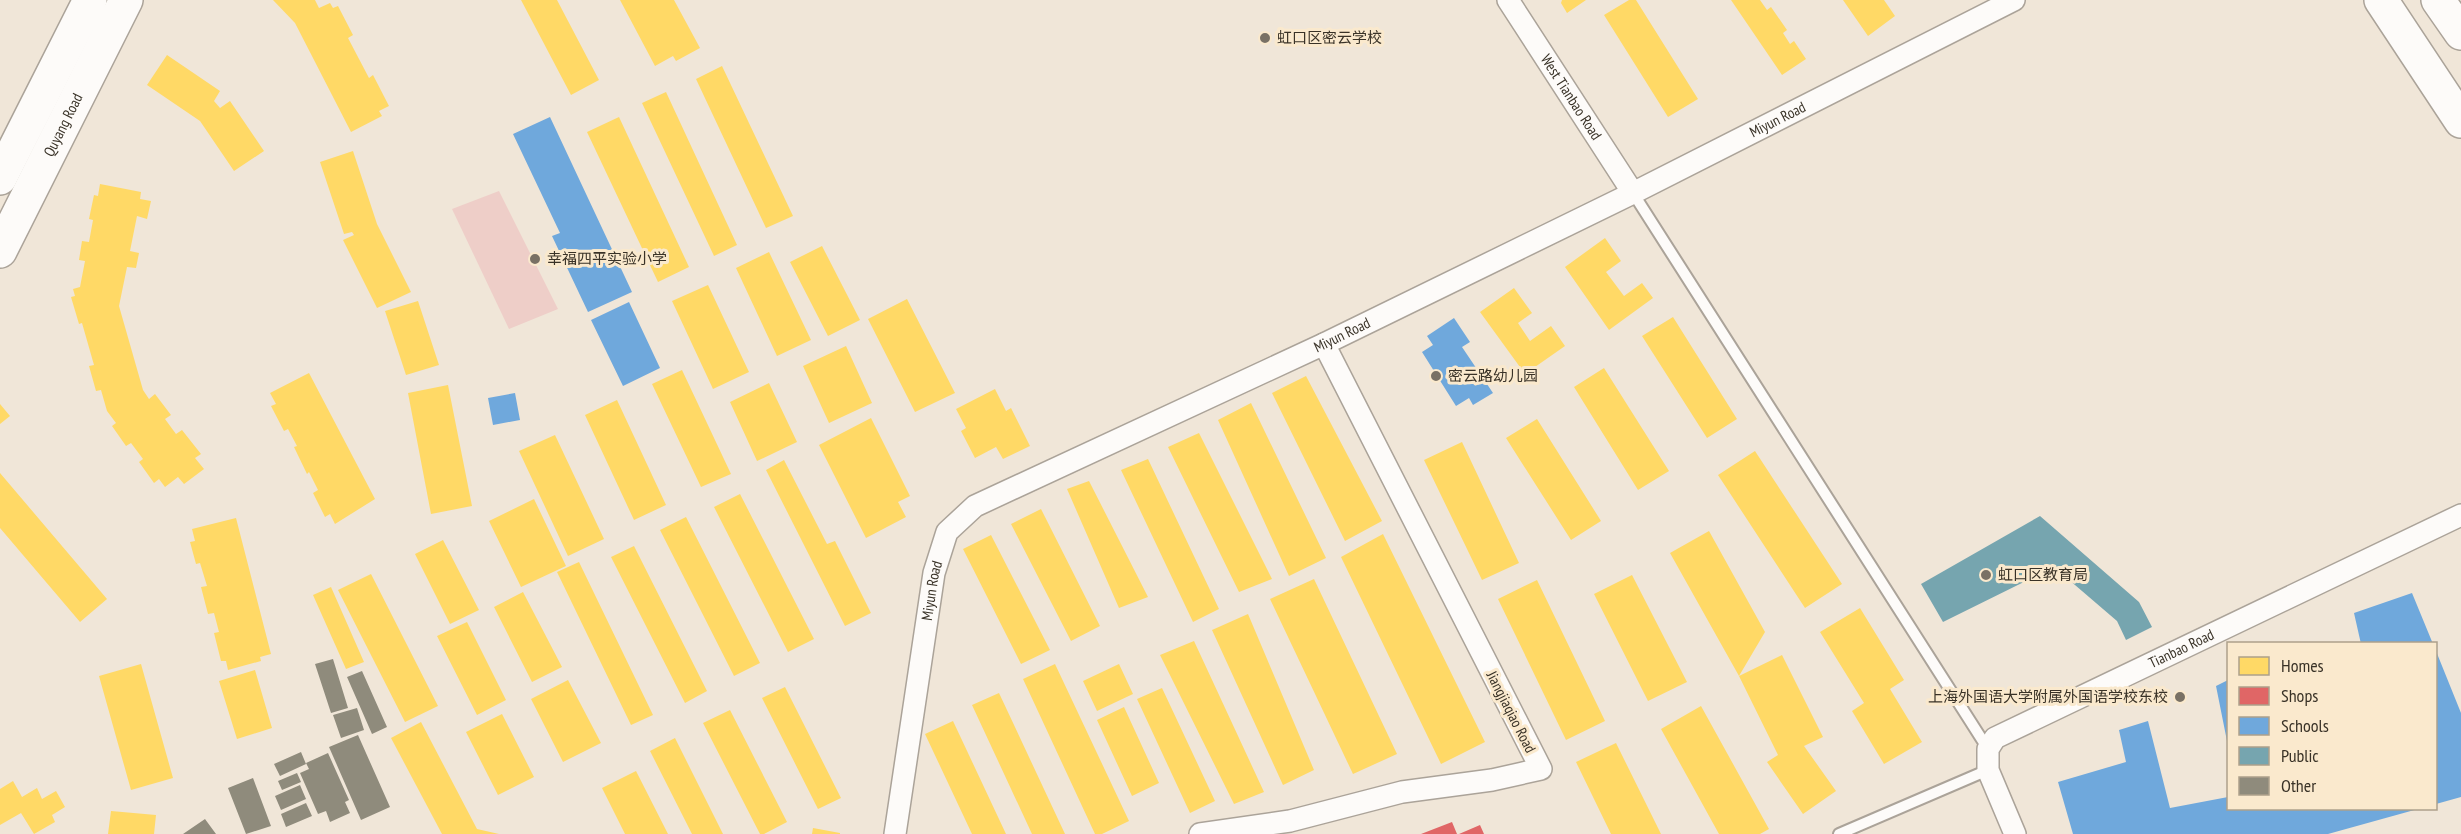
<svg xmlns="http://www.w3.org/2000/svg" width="2461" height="834" font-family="'PT Sans Narrow','Noto Sans SC',sans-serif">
  <rect width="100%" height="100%" fill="#f0e6d8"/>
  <!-- green -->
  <path fill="#eecec8" d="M499 191 558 309 509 329 452 209Z"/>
  <!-- homes -->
  <path fill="#ffd966" d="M273 0H315L319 8 330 3 333 8 338 6 353 35 348 38 369 78 373 75 389 106 379 111 382 116 351 132 295 23Z
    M521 0H557L599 80 571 95Z
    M620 0H674L700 48 676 61 673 56 655 66Z
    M1562 0H1586L1567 13 1561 3Z
    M1629 0H1636L1698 99 1668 117 1604 15Z
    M1731 0H1760L1767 10 1771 7 1787 30 1783 33 1790 44 1794 41 1806 59 1782 75Z
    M1843 0H1884L1895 16 1868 36Z
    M167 55 220 91 214 101 220 108 230 101 264 151 234 171 200 121 147 85Z
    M722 66 793 216 766 228 696 79Z
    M666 92 737 245 714 256 642 103Z
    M619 117 689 267 658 282 587 132Z
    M353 151 377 224 411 292 377 308 343 240 354 235 352 232 344 234 320 162Z
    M100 184 141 192 140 199 151 201 147 219 137 216 130 251 139 253 136 268 127 267 119 306 143 390 149 399 155 394 171 415 165 419 176 434 182 430 201 454 195 458 204 469 184 484 178 477 165 487 159 479 154 483 139 462 143 459 131 443 126 446 112 426 116 423 107 411 101 390 96 391 89 366 94 365 82 323 79 324 71 297 75 296 73 289 80 287 85 261 79 260 82 241 89 242 93 220 89 219 94 195 98 196Z
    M1605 238 1621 261 1606 272 1624 296 1642 283 1653 298 1609 330 1565 267Z
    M822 246 860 320 828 336 790 262Z
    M769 252 811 340 777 356 736 268Z
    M708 285 749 372 713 389 672 301Z
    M1514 288 1532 313 1518 323 1530 341 1551 326 1565 346 1525 374 1480 312Z
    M907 299 955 393 915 412 868 319Z
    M418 301 439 365 406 375 385 311Z
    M1673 317 1737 419 1707 438 1642 336Z
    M846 346 872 403 829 423 803 366Z
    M1604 368 1669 471 1638 490 1574 387Z
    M682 370 731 474 701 487 652 384Z
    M309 373 375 499 335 524 330 514 325 517 313 493 318 490 309 472 307 474 294 447 297 446 288 429 284 431 271 406 276 404 270 393Z
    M1306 376 1382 521 1345 541 1272 393Z
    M769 383 797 442 757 461 730 402Z
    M448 385 472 506 431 514 408 393Z
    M995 389 1006 411 1011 408 1030 446 1003 459 996 447 975 458 961 431 966 428 956 409Z
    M617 400 666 505 634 520 585 415Z
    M1251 403 1326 558 1289 576 1218 420Z
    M0 404 10 416 0 424Z
    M871 418 910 496 898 502 906 517 866 538 819 445Z
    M1537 419 1601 521 1571 540 1506 438Z
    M1199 433 1272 579 1239 592 1168 447Z
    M555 435 604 539 568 556 519 451Z
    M1462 442 1519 563 1482 580 1424 460Z
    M1755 451 1842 584 1805 608 1718 475Z
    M1148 459 1219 609 1193 622 1121 470Z
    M784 460 827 544 835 541 871 613 845 626 766 470Z
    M0 473 107 599 80 622 0 528Z
    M1089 481 1148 597 1119 608 1067 489Z
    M740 494 814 639 788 652 714 507Z
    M534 499 566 566 521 587 489 521Z
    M1041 509 1100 626 1071 641 1011 524Z
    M686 517 760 663 734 676 660 530Z
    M236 518 271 654 260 657 261 661 228 670 226 661H221L214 633 219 632 214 613 208 614 201 587 207 586 200 563 196 564 190 542 195 541 192 529Z
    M1709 531 1765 632 1739 676 1670 553Z
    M1383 534 1485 742 1441 764 1341 557Z
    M991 535 1050 650 1021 664 963 549Z
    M443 540 479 610 450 624 415 554Z
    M634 546 707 691 685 703 611 557Z
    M579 562 653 715 631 725 557 572Z
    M371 574 438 706 405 722 338 590Z
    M1632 575 1687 682 1648 701 1594 594Z
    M1314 579 1397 754 1353 774 1270 599Z
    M1537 580 1605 721 1566 740 1498 599Z
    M331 587 364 662 346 669 313 595Z
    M523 592 562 667 532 682 494 607Z
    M1860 608 1904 680 1890 689 1922 742 1884 764 1852 711 1864 703 1820 632Z
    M1248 614 1314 770 1283 785 1212 630Z
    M467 622 506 700 477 715 437 636Z
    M1194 641 1264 792 1234 804 1160 655Z
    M1782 655 1823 737 1804 746 1836 791 1803 814 1767 762 1778 755 1739 676Z
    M141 664 173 778 131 790 99 676Z
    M1055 664 1129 821 1102 834H1095L1023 679Z
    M1119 664 1133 694 1097 711 1083 681Z
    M255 670 272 728 237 739 219 681Z
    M568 680 601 743 563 762 531 699Z
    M785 687 841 798 818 809 762 698Z
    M1162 688 1215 801 1190 813 1137 699Z
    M999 693 1065 834H1032L972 705Z
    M1701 706 1769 829 1760 834H1719L1661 729Z
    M1124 707 1159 783 1132 796 1097 720Z
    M730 710 787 822 764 834H760L703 723Z
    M502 714 534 777 498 795 466 732Z
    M953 721 1006 834H972L925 734Z
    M421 722 477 829 499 834H442L391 738Z
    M675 738 723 834H692L650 751Z
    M1616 743 1661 834H1611L1576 762Z
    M636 771 668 834H625L602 788Z
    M13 781 22 797 37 788 42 799 56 791 65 807 52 815 55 822 34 834 21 813 0 825V789Z
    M111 811 156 815 154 834H108Z
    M813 828 840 833V834H812Z"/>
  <!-- shops -->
  <path fill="#e06666" d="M1452 822 1457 834H1421Z
    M1480 825 1484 834H1459Z"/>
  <!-- schools -->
  <path fill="#6fa8dc" d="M550 117 632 292 588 312 552 236 560 233 513 134Z
    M629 302 660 368 623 386 591 320Z
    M1454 318 1470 342 1462 347 1493 393 1473 405 1469 398 1456 406 1422 352 1433 345 1427 336Z
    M515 393 520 420 493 425 488 398Z
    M2412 593 2433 644H2361L2354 613Z
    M2436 651 2461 713V797L2436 804Z
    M2228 680V741H2227L2216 686Z
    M2148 721 2170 808 2228 797V808L2418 809 2328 834H2073L2058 782 2126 762 2119 730Z"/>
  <!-- public -->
  <path fill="#76a5af" d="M2040 516 2139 602 2152 627 2126 640 2117 621 2054 567 1943 622 1921 584Z"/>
  <!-- building -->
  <path fill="#8f8b7c" d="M333 659 348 708 331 713 315 664Z
    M362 671 387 727 372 734 347 677Z
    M357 708 364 730 341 738 333 715Z
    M358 735 390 807 361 820 329 747Z
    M301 752 306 764 280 776 274 764Z
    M328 753 349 800 345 802 350 813 330 822 326 811 318 814 300 773 309 769 306 763Z
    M297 773 301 782 282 790 278 781Z
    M253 778 271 826 246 834 228 788Z
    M300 785 306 799 281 810 275 796Z
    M306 803 312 816 286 827 281 814Z
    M205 819 216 834H183Z"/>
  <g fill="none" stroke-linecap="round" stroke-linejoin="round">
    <defs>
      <path id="lane" d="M1633 193 1988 749
        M1839 834 1988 770"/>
      <g id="street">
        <path id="s1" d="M1508 0 1633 193"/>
        <path id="s2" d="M895 834 934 573 947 532 975 506 1324 344 1633 193 2014 0"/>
        <path d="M1200 834 1290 821 1402 792 1492 780 1541 769 1324 344"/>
        <path id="s3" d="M2015 834 1988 770V749L1995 738 2461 515"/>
      </g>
      <g id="primary">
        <path d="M2381 0 2461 121"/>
        <path d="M2438 0 2461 33"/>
        <path d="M0 178 90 0"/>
        <path id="s4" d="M0 251 126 0"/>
      </g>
    </defs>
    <!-- lane casing -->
    <use href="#lane" stroke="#aba399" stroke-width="14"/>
    <!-- street casing -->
    <use href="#street" stroke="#aba399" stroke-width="24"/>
    <!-- primary casing -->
    <use href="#primary" stroke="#aba399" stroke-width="36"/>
    <!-- lane -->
    <use href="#lane" stroke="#fdfbf9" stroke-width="10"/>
    <!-- street -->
    <use href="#street" stroke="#fdfbf9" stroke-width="21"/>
    <!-- primary -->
    <use href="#primary" stroke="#fdfbf9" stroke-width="33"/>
  </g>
  <!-- markers -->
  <g fill="#797165" stroke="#fae9cd" stroke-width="2">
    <circle cx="1265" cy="38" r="6"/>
    <circle cx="535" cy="259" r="6"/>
    <circle cx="1436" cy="376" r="6"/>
    <circle cx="1986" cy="575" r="6"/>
    <circle cx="2180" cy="697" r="6"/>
  </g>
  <g text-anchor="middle" stroke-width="6" stroke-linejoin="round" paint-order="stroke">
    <!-- poi labels -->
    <g font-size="15" fill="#393227" stroke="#fae9cd" text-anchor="start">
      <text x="1277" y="43">虹口区密云学校</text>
      <text x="547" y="264">幸福四平实验小学</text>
      <text x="1448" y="381">密云路幼儿园</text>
      <text x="1998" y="580">虹口区教育局</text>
      <text x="2168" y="702" text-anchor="end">上海外国语大学附属外国语学校东校</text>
    </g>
    <!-- street labels -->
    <g font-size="15" fill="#393227" stroke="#fae9cd">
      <text dy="5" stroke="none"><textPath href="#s1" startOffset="116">West Tianbao Road</textPath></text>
      <text dy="5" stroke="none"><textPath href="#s2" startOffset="1236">Miyun Road</textPath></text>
      <text dy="5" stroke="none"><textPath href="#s4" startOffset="141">Quyang Road</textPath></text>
      <text dy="5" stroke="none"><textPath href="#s2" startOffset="750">Miyun Road</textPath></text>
      <text dy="5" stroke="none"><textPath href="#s2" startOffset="246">Miyun Road</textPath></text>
      <text dy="5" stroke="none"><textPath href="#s3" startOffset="310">Tianbao Road</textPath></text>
      <text transform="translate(1511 712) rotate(63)" y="5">Jiangjiaqiao Road</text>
    </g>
  </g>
  <!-- legend -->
  <rect x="2227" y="642" width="210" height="168" fill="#fae9cd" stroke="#ada08b" stroke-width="1.5"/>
  <rect x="2239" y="657" width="30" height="18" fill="#ffd966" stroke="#ada08b" stroke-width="1.5"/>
  <text x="2281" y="672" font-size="18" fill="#393227">Homes</text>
  <rect x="2239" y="687" width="30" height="18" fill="#e06666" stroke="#ada08b" stroke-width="1.5"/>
  <text x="2281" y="702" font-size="18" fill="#393227">Shops</text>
  <rect x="2239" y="717" width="30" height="18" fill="#6fa8dc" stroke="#ada08b" stroke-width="1.5"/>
  <text x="2281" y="732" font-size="18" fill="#393227">Schools</text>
  <rect x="2239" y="747" width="30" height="18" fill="#76a5af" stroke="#ada08b" stroke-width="1.5"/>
  <text x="2281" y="762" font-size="18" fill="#393227">Public</text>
  <rect x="2239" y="777" width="30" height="18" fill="#8f8b7c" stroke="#ada08b" stroke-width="1.5"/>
  <text x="2281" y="792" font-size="18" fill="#393227">Other</text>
</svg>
